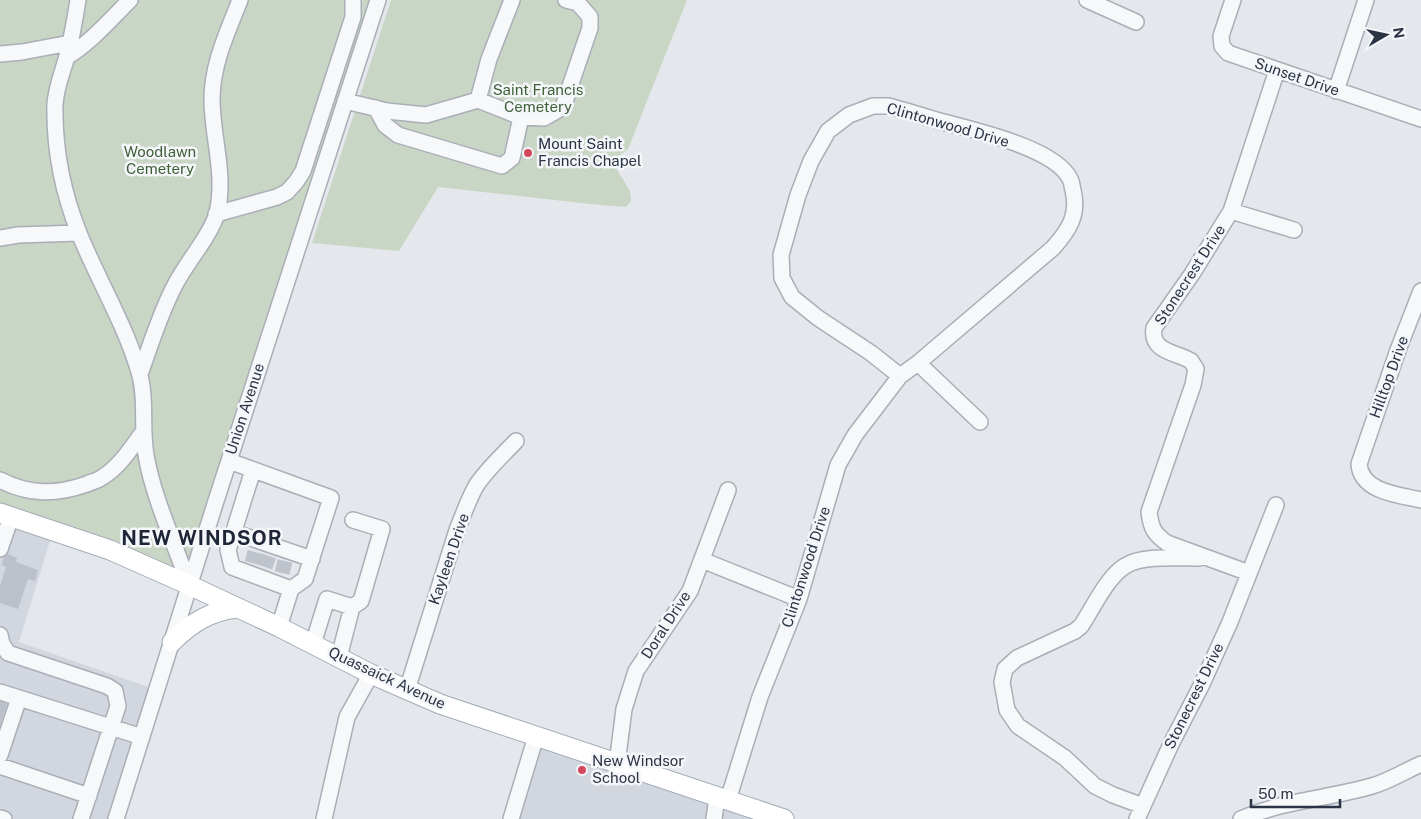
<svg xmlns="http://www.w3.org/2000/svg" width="1421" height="819" font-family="'Public Sans',sans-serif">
  <rect width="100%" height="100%" fill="#e4e7ec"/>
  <!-- built -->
  <path fill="#d2d6de" d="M0 513 53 531 19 642 157 690 116 819H0Z
    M536 736 785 819H511Z"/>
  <!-- green -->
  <path fill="#c9d6c5" d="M0 0H381L189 585 0 512Z
    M391 0H687L628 149 617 157 613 163 630 191 631 201 626 207 590 204 438 187 399 251 312 243Z"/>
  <!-- building -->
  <path fill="#bbc0ca" d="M8 554 17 558 16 562 38 570 35 581 28 579 18 609 0 603V586L6 567 2 565 4 557Z
    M0 702 7 704 0 725Z"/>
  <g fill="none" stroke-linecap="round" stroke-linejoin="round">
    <!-- minor-tunnel -->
    <path stroke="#bfc3cb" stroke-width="15" stroke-dasharray="15 8" stroke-linecap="butt" d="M252 563 255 552
      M265 567 269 556
      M282 573 285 561"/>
    <defs>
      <path id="minor" d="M78 0C75 19 72 37 67 56 63 71 56 87 55 104 54 147 63 193 79 233 98 280 125 324 139 372 147 399 141 428 146 455 153 497 175 544 189 585
        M1087 0 1136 22
        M1233 0 1221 36 1222 46 1228 53 1421 119
        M0 54 22 52 70 43
        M67 57C91 42 110 20 130 0
        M1336 91 1366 0
        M478 100 521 117 544 118 563 107 590 28V17L578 3 566 0
        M345 101 387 111 426 115 478 100 489 59 512 0
        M376 108 385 125 398 135 502 166 512 158 521 117
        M1231 211 1294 230
        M216 214 277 197 287 192 296 182 303 171 353 17V0
        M0 238 18 235 79 233
        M1421 291 1398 350 1359 464C1361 492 1399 495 1421 500
        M918 363 980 422
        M140 374C151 344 160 313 175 285 186 263 211 235 217 213 226 174 212 137 212 99 212 64 228 31 240 0
        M229 461 331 498 305 579 291 589 279 627
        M253 470 228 550 232 567 291 589
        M0 480C29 495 56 495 87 484 91 482 97 481 101 478 119 468 131 448 143 432
        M233 532 312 559
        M0 549 11 517
        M702 560 799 599
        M1249 573 1167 543C1154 534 1151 528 1149 512L1193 385 1196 369 1191 361C1176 352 1150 352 1154 328L1192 274 1231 211 1277 70
        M352 607 361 601 382 529 353 520
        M0 635 2 644 8 653 107 686 115 691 118 706 81 819
        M313 644 327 599 352 607 339 657
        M407 690 457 530C463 516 468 500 476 486 487 469 502 456 516 441
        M0 692 19 698
        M0 755 19 698 142 737
        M617 764 624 709 636 671 690 591 728 490
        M0 766 89 796
        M728 800 760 697 799 599 838 465 855 435 900 376 871 353 818 318 792 297 782 278 781 255 798 195 811 161 828 131 849 115 873 106H888C904 110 920 115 936 120 968 129 1055 147 1070 179 1072 182 1072 187 1073 190 1079 215 1069 230 1053 248L918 363 900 376
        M1143 806 1113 795 1095 786 1065 758 1018 726 1007 710 1002 682 1005 669 1017 658 1075 631 1081 626C1093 608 1107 577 1125 566 1142 555 1178 558 1199 558
        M0 818 4 819
        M116 819 215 504 378 0
        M324 819 347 717 371 674
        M511 819 536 736
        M714 819 717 797
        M1137 819 1172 742 1202 684 1230 622 1276 505
        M1241 819C1285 800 1327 799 1372 786 1389 781 1405 771 1421 764"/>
      <path id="major" d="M0 513 110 550 189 585 279 627 371 674 440 704 784 819
        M172 642C191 623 210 611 237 608"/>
    </defs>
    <!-- minor casing -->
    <use href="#minor" stroke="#a9aeb7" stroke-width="18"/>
    <!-- major casing -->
    <use href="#major" stroke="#a3abb8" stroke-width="21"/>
    <!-- minor -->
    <use href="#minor" stroke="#f7f8fa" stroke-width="15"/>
    <!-- major -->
    <use href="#major" stroke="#fff" stroke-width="19"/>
  </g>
  <!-- markers -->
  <g fill="#d1495b" stroke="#f4f6f9" stroke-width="2">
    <circle cx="528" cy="153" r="5"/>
    <circle cx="582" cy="770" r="5"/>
  </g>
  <g text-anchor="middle" stroke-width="5" stroke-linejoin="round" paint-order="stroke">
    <!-- street labels -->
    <g font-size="15" fill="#2b3445" stroke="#f4f6f9">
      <text transform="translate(1297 77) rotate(19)" y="5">Sunset Drive</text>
      <text transform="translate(948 125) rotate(16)" y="5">Clintonwood Drive</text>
      <text transform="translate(1190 275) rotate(-57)" y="5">Stonecrest Drive</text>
      <text transform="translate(1389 377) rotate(-70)" y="5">Hilltop Drive</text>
      <text transform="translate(245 409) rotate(-72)" y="5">Union Avenue</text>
      <text transform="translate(449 559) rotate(-71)" y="5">Kayleen Drive</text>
      <text transform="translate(806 567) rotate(-72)" y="5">Clintonwood Drive</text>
      <text transform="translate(666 625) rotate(-57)" y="5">Doral Drive</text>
      <text transform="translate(387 678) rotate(25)" y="5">Quassaick Avenue</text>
      <text transform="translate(1194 696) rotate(-64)" y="5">Stonecrest Drive</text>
    </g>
    <!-- park labels -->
    <g font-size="15" fill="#3f6138" stroke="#f4f6f9">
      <text x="538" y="95">Saint Francis<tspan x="538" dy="17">Cemetery</tspan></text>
      <text x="160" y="157">Woodlawn<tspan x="160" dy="17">Cemetery</tspan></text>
    </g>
    <!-- poi labels -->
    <g font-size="15" fill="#2b3445" stroke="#f4f6f9" text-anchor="start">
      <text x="538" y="149">Mount Saint<tspan x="538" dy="17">Francis Chapel</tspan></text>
      <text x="592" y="766">New Windsor<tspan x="592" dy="17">School</tspan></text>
    </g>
    <!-- district labels -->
    <g font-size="20" font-weight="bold" letter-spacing="1" fill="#1d2536" stroke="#f4f6f9">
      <text x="202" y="545">NEW WINDSOR</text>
    </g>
  </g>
  <!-- north arrow -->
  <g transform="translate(1386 35) rotate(81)" stroke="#f4f6f9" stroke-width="4" paint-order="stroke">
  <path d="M0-4L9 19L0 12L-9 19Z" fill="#2b3445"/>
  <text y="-8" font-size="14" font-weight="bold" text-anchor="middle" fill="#2b3445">N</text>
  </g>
  <!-- scale -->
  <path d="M1251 799v8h89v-8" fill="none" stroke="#2b3445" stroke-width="2.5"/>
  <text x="1258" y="799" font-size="15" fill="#2b3445" stroke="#f4f6f9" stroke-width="4" paint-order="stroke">50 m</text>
</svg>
